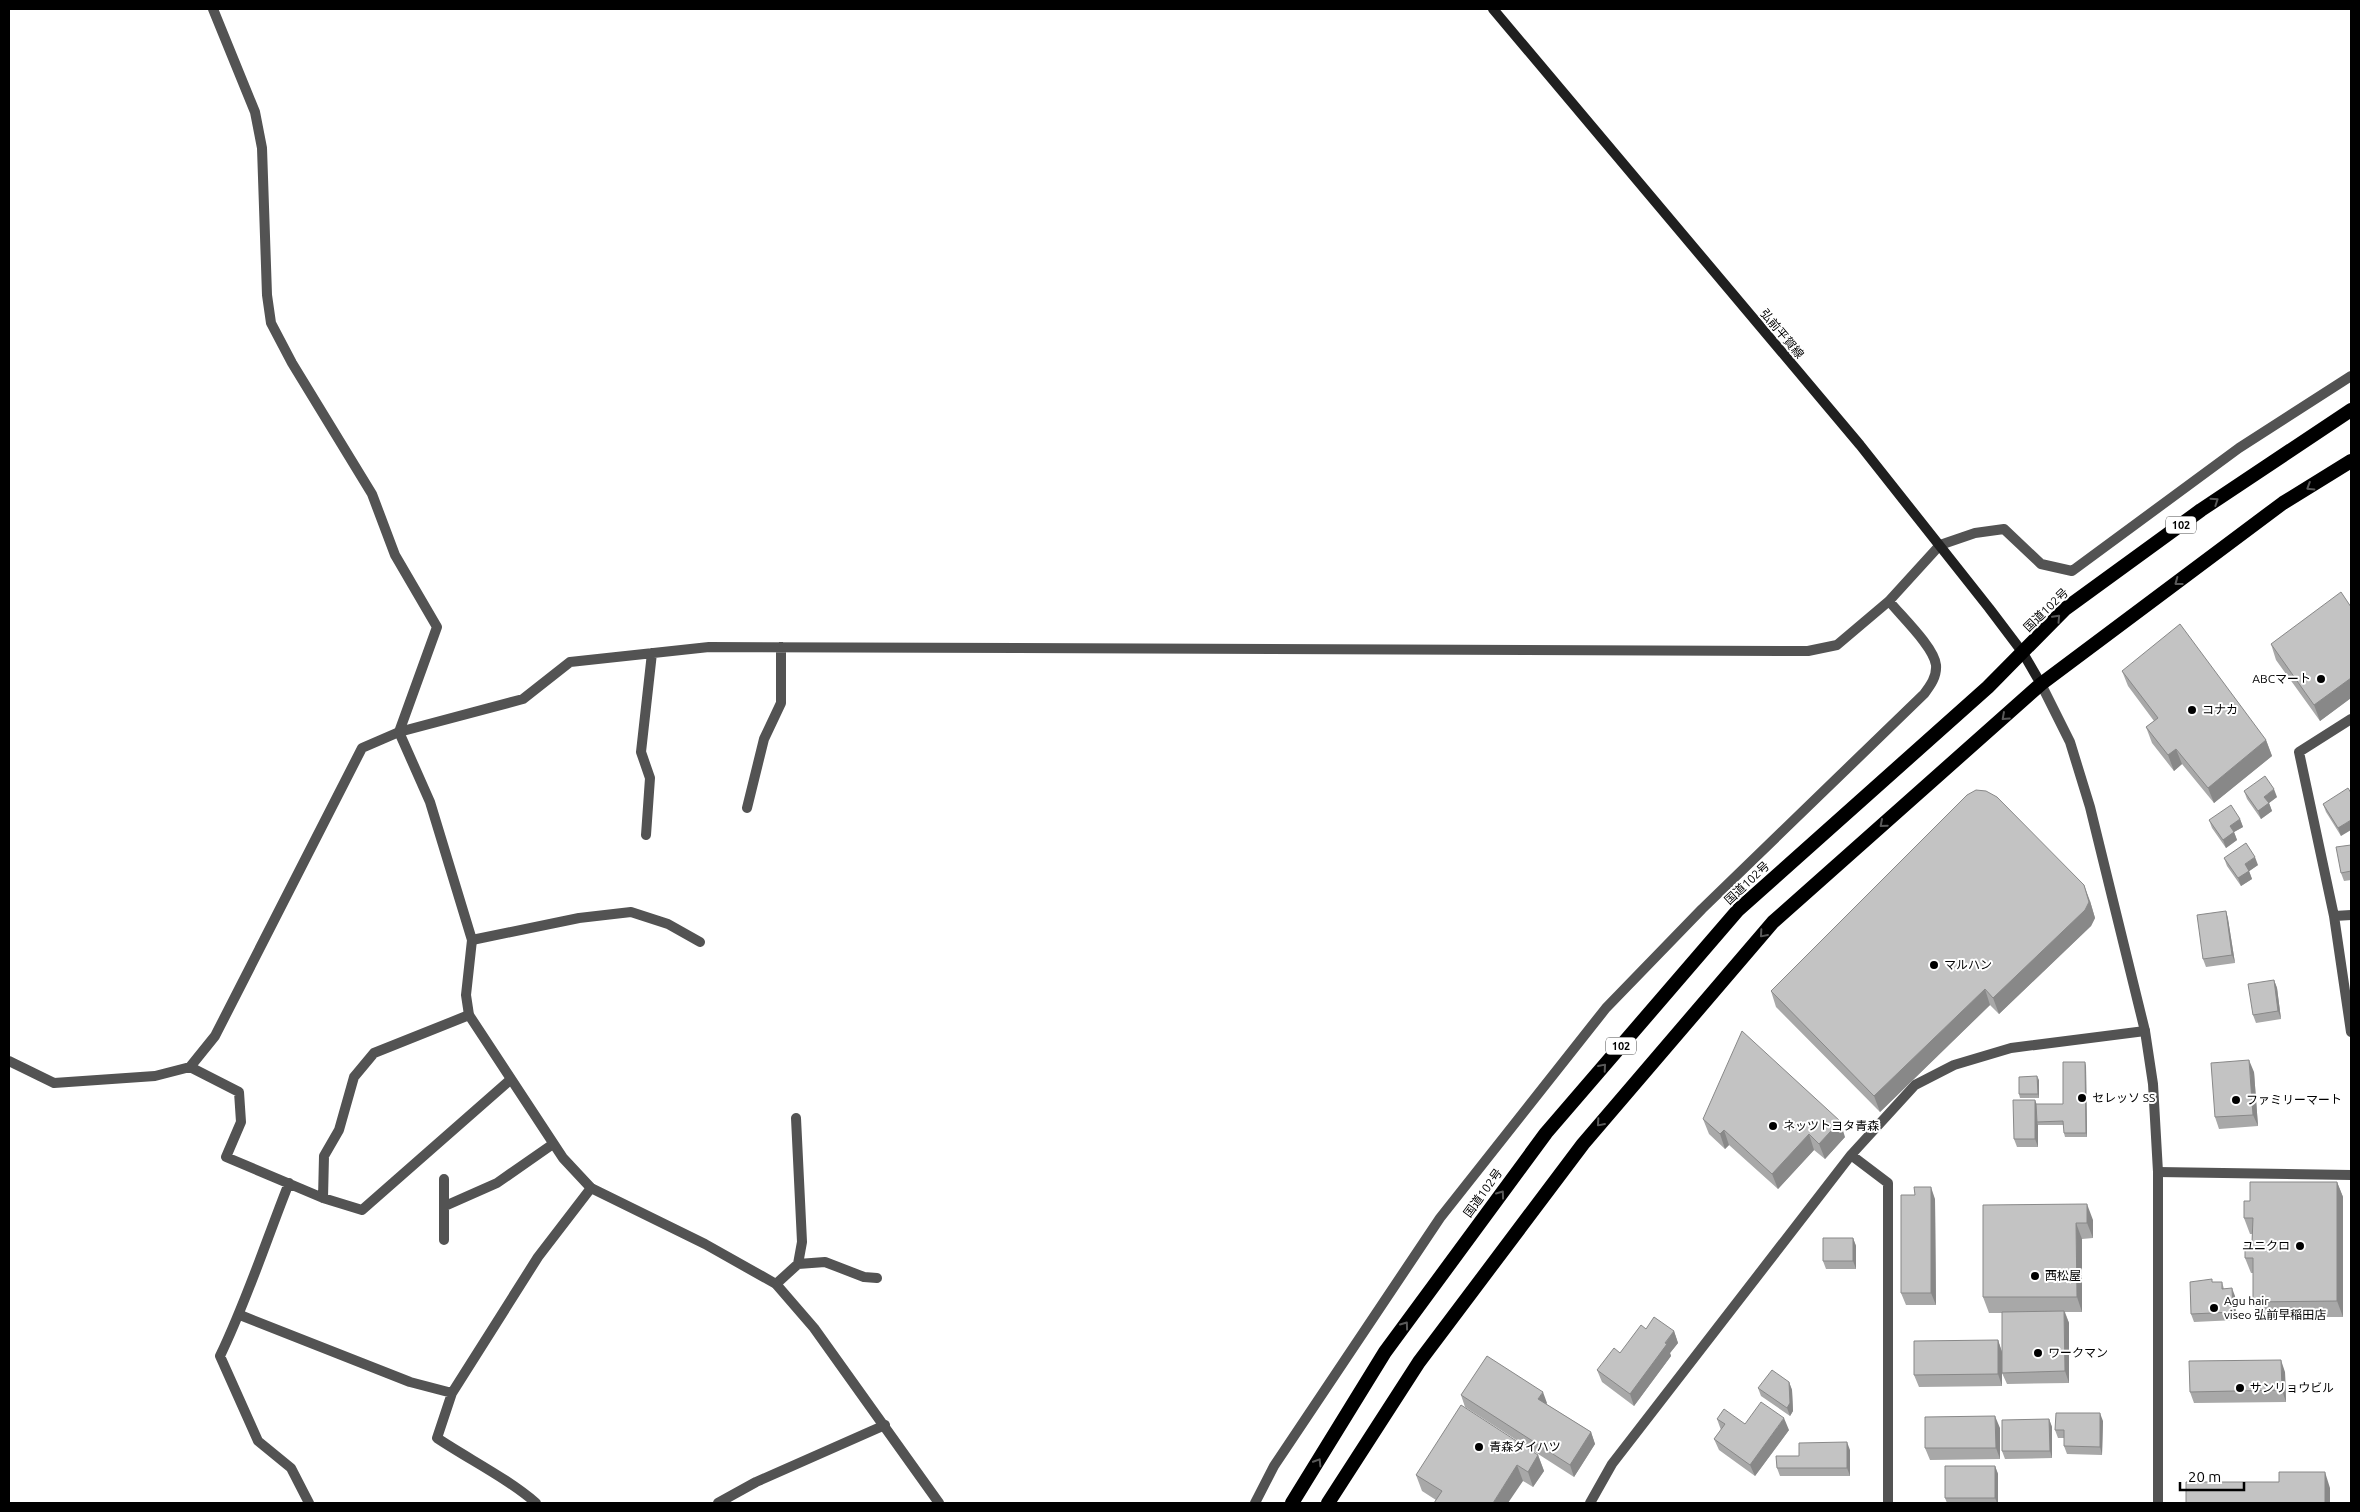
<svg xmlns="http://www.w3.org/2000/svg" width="2360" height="1512" font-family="Ubuntu,'Noto Sans JP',sans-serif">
  <rect width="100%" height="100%" fill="#fff"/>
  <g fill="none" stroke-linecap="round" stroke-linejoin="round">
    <!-- minor -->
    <path stroke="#535353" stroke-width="10" d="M2351 719 2299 752 2334 916 2351 1032
      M747 808 764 739 781 703V647
      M646 835 650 778 641 752 652 653
      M2334 916 2351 915
      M472 940 579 918 631 912 668 924 700 942
      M9 1061 54 1083 155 1076 190 1067 215 1036 362 748 399 732 523 699 570 662 709 647 1808 651 1837 645 1889 601 1940 545 1975 533 2004 529 2041 564 2072 571 2239 448 2351 376
      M190 1067 239 1092 241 1122 226 1157 323 1198 362 1210 510 1080
      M1851 1155 1888 1183V1503
      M2158 1172 2351 1175
      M444 1179V1240
      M289 1183C266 1241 247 1300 220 1356L258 1441 291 1468 309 1503
      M323 1198 324 1156 339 1130 354 1077 374 1053 469 1015
      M445 1206 497 1183 553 1144
      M798 1264 825 1262 864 1277 877 1278
      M776 1284 798 1264 802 1242 796 1118
      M240 1315 410 1382 452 1393 538 1257 591 1188
      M452 1393 437 1438C470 1460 507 1478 536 1503
      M718 1503 756 1482 885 1425
      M1255 1503 1274 1466 1440 1218 1606 1008 1702 909 1924 694C1930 686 1937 677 1936 665 1934 647 1901 616 1889 601
      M1590 1503 1612 1464 1851 1155 1915 1085 1954 1065 2011 1048 2145 1031"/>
    <!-- tertiary -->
    <path stroke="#535353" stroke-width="10" d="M213 9 255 112 262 148 267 295 271 323 292 363 372 494 395 555 437 627 399 732 430 802 472 940 466 995 469 1015 563 1158 591 1188 705 1244 776 1284 814 1328 939 1503
      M2041 684 2070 742 2090 807 2145 1031 2153 1084 2158 1172V1503"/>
    <!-- secondary -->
    <path stroke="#202020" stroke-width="10" d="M1493 9 1860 445 1989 608 2023 653 2041 684"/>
    <!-- trunk -->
    <path stroke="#000" stroke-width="14" d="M1292 1503 1385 1352 1546 1133 1738 910 1988 687 2065 609 2201 510 2351 410
      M1328 1503 1419 1362 1583 1144 1773 922 2041 684 2283 503 2351 461"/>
  </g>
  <!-- wall -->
  <path fill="#a8a8a8" d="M2351 607V698L2320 721 2276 660 2271 644Z
    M2122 671 2266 740 2272 756 2214 803 2182 764 2174 771 2152 743 2146 727 2154 721 2128 686Z
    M2244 791 2277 797 2269 803 2272 811 2261 819 2247 799Z
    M2351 793 2341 836 2326 812 2323 804Z
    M2240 819 2243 827 2234 832 2237 840 2226 848 2212 828 2209 820Z
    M2351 845V880L2344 881 2341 873Z
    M2224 858 2258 865 2249 871 2252 879 2241 886 2227 866Z
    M2090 901 2095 918 2091 926 1999 1014 1990 1005 1880 1112 1776 1007 1771 991Z
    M2226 911 2228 919 2235 963 2206 967 2203 959Z
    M2274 980 2277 988 2281 1019 2256 1023 2253 1015Z
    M2086 1066 2087 1137H2065L2064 1133V1125H2038V1147H2017L2014 1139 2035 1100 2036 1104H2063Z
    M2254 1072 2258 1126 2219 1129 2215 1117Z
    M2039 1080V1098H2020L2019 1094Z
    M1703 1119 1845 1137 1825 1159 1814 1150 1778 1189 1729 1145 1725 1149 1709 1134Z
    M2337 1182 2343 1197V1317H2259L2253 1302V1273H2251L2245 1258 2252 1242V1234H2250L2244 1218 2250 1201Z
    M1935 1199 1936 1305H1906L1901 1293Z
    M1983 1205 2093 1220V1238L2082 1239V1312H2065L2069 1323V1383L2007 1384 2002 1373V1313H1989L1983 1297Z
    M1853 1238 1856 1246V1269H1826L1823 1261Z
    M2213 1282H2222L2224 1289 2235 1296 2236 1320 2194 1322 2191 1314Z
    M1646 1329 1674 1331 1678 1343 1670 1353 1671 1356 1634 1406 1602 1382 1597 1370 1620 1353Z
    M1998 1340 2002 1352V1386L1919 1387 1914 1375Z
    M2285 1372 2286 1402 2194 1403 2190 1392Z
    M1789 1382 1792 1390 1793 1411 1790 1416 1761 1396 1758 1388Z
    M1461 1395 1547 1403 1546 1404 1591 1432 1595 1444 1574 1477 1465 1407Z
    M1717 1419 1745 1424 1789 1430 1755 1476 1719 1450 1714 1439 1721 1430Z
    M2049 1419 2052 1427V1458L2005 1459 2002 1451Z
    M2103 1421 2102 1455 2067 1454 2064 1446V1438H2058L2055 1430Z
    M2000 1428V1459L1930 1460 1925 1448Z
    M1850 1450V1476H1780L1777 1468 1799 1456Z
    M1538 1455 1544 1471 1533 1487 1523 1481 1436 1500 1422 1491 1416 1475Z
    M1995 1466 1998 1474V1503H1947L1945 1498Z"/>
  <!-- shaded-wall -->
  <path fill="#888" d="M2351 678V698L2320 721 2314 705Z
    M2266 740 2272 756 2214 803 2208 788Z
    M2176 749 2182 764 2174 771 2168 755Z
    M2274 789 2277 797 2269 803 2272 811 2261 819 2258 811 2264 797Z
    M2240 819 2243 827 2234 832 2237 840 2226 848 2223 840 2230 826Z
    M2351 820V830L2341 836 2338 828Z
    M2255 857 2258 865 2248 872 2245 864Z
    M2249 871 2252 879 2241 886 2238 878Z
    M2084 885 2090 901 2095 918 2091 926 1999 1014 1993 998Z
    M2226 911 2228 919 2235 963 2232 955Z
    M2274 980 2277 988 2281 1019 2278 1011Z
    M1985 989 1990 1005 1880 1112 1874 1096Z
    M2249 1060 2254 1072 2258 1126 2253 1115Z
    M2085 1062 2086 1066 2087 1137 2086 1133Z
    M2037 1076 2039 1080V1098L2038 1094Z
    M2035 1100 2038 1108 2037 1122 2038 1125V1147L2035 1139Z
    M1840 1121 1845 1137 1825 1159 1819 1144Z
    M1724 1130 1729 1145 1725 1149 1720 1134Z
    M1809 1134 1814 1150 1778 1189 1772 1174Z
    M2337 1182 2343 1197V1317L2337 1301Z
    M1931 1187 1935 1199 1936 1305 1931 1293Z
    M2087 1204 2093 1220V1238L2087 1223Z
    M2076 1223 2082 1239V1312L2077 1297Z
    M1853 1238 1856 1246V1269L1853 1261Z
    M2232 1288 2235 1296 2236 1320 2233 1312Z
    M2064 1311 2069 1323V1383L2065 1371Z
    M1674 1331 1678 1343 1670 1353 1671 1356 1634 1406 1630 1394Z
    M1998 1340 2002 1352V1386L1998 1374Z
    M2281 1360 2285 1372 2286 1402 2282 1390Z
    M1789 1382 1792 1390 1793 1411 1790 1416 1787 1408Z
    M1543 1392 1547 1403 1542 1410 1538 1399Z
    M2100 1413 2103 1421 2102 1455 2100 1447Z
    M1995 1416 2000 1428V1459L1996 1448Z
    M1784 1418 1789 1430 1755 1476 1750 1465Z
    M2049 1419 2052 1427V1458L2050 1451Z
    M1591 1432 1595 1444 1574 1477 1570 1465Z
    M1847 1442 1850 1450V1476L1847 1468Z
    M1538 1455 1544 1471 1533 1487 1528 1472Z
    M1517 1465 1523 1481 1508 1503H1493Z
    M1995 1466 1998 1474V1503H1997L1995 1498Z
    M2325 1472 2330 1488V1503H2325Z"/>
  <!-- building -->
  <path fill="#c3c3c3" stroke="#888" d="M2341 592 2351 607V678L2314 705 2271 644Z
    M2180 624 2266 740 2208 788 2176 749 2168 755 2146 727 2158 718 2122 671Z
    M2265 776 2274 789 2264 797 2269 803 2258 811 2244 791Z
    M2348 788 2351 793V820L2338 828 2323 804Z
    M1976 790 1986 791 1997 797 2084 885 2089 902 2085 910 1993 998 1985 989 1874 1096 1771 991 1967 795Z
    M2231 805 2240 819 2230 826 2234 832 2223 840 2209 820Z
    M2246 843 2255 857 2245 864 2249 871 2238 878 2224 858Z
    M2351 845V871L2341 873 2336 847Z
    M2226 911 2232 955 2203 959 2197 915Z
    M2274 980 2278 1011 2253 1015 2248 984Z
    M1742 1031 1840 1121 1819 1144 1809 1134 1772 1174 1724 1130 1720 1134 1703 1119Z
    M2249 1060 2253 1115 2215 1117 2211 1063Z
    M2063 1062H2085L2086 1133H2064L2063 1121 2037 1122 2036 1104H2063Z
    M2037 1076 2038 1094H2019V1077Z
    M2013 1100H2035V1139H2014Z
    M2250 1182H2337V1301L2253 1302V1258H2245V1242H2252L2253 1218H2244V1201H2250Z
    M1914 1187H1931V1293H1901V1195H1915Z
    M2087 1204V1223H2076L2077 1297H1983V1205Z
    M1823 1238H1853V1261H1823Z
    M2212 1279V1282H2222V1289L2232 1288 2233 1312 2191 1314 2190 1282Z
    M2064 1311 2065 1371 2002 1373V1312Z
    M1654 1317 1674 1331 1665 1343 1667 1344 1630 1394 1597 1370 1614 1348 1620 1353 1641 1325 1646 1329Z
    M1998 1340V1374L1914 1375V1341Z
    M1487 1356 1543 1392 1538 1399 1591 1432 1570 1465 1461 1395Z
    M2281 1360 2282 1390 2190 1392 2189 1361Z
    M1772 1370 1789 1382 1790 1403 1787 1408 1758 1388Z
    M1761 1402 1784 1418 1750 1465 1714 1439 1725 1424 1717 1419 1724 1409 1745 1424Z
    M1461 1405 1538 1455 1528 1472 1517 1465 1493 1503H1434L1442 1491 1416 1475Z
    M2056 1413H2100V1447L2064 1446V1430H2055Z
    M1995 1416 1996 1448H1925V1417Z
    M2049 1419 2050 1451H2002V1420Z
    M1847 1442V1468H1777L1776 1456H1799V1443Z
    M1945 1466H1995V1498H1945Z
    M2279 1472H2325V1503H2186V1482H2279Z"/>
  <!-- one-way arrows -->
  <defs><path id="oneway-chevron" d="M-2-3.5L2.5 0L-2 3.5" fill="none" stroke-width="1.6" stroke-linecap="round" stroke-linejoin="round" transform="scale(1.25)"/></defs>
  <g stroke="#595959">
    <use href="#oneway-chevron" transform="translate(2310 487) rotate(148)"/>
    <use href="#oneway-chevron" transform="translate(2215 501) rotate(-34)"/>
    <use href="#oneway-chevron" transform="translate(2178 582) rotate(143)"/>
    <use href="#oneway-chevron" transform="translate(2057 618) rotate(-47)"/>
    <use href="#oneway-chevron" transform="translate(2005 717) rotate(138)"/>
    <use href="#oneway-chevron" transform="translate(1883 824) rotate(139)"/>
    <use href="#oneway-chevron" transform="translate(1763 934) rotate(131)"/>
    <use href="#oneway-chevron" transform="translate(1603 1067) rotate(-49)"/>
    <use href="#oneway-chevron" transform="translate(1600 1123) rotate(131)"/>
    <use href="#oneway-chevron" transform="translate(1501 1194) rotate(-54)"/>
    <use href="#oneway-chevron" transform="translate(1405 1325) rotate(-54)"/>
    <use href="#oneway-chevron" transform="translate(1318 1462) rotate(-58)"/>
  </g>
  <!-- markers -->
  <g fill="#000" stroke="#fff" stroke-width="2">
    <circle cx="2321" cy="679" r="5"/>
    <circle cx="2192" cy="710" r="5"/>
    <circle cx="1934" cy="965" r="5"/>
    <circle cx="2082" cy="1098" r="5"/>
    <circle cx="2236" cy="1100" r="5"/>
    <circle cx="1773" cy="1126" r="5"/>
    <circle cx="2300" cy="1246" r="5"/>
    <circle cx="2035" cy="1276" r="5"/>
    <circle cx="2214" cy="1308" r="5"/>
    <circle cx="2038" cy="1353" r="5"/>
    <circle cx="2240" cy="1388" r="5"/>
    <circle cx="1479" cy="1447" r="5"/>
  </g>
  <g text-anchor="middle" stroke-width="4" stroke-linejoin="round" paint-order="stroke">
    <!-- shield labels -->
    <g fill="#fff" stroke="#4c4c4c" stroke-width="1">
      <rect x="2166" y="516.5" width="30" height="17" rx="4"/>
      <rect x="1606" y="1037.5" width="30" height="17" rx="4"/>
    </g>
    <g font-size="11" font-weight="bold" fill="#000">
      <text x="2181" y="529">102</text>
      <text x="1621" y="1050">102</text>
    </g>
    <!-- street labels -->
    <g font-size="12" fill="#000" stroke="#fff">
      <text transform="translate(1782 334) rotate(50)" y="4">弘前平賀線</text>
      <text transform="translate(2046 610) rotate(-44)" y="4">国道102号</text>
      <text transform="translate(1747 883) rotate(-43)" y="4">国道102号</text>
      <text transform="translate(1483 1193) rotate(-54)" y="4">国道102号</text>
    </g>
    <!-- poi labels -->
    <g font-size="12" fill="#000" stroke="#fff" text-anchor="start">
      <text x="2311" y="683" text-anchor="end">ABCマート</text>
      <text x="2202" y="714">コナカ</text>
      <text x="1944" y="969">マルハン</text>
      <text x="2092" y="1102">セレッソ SS</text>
      <text x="2246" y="1104">ファミリーマート</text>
      <text x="1783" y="1130">ネッツトヨタ青森</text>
      <text x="2290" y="1250" text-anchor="end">ユニクロ</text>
      <text x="2045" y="1280">西松屋</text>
      <text x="2224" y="1305">Agu hair<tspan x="2224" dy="14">viseo 弘前早稲田店</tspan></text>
      <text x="2048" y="1357">ワークマン</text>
      <text x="2250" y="1392">サンリョウビル</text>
      <text x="1489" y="1451">青森ダイハツ</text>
    </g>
  </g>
  <!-- border -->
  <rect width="2360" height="1512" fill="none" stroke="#000000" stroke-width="20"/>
  <!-- scale -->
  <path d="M2180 1482v8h64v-8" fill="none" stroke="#000000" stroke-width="2.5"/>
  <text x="2188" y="1482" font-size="15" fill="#000000" stroke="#ffffff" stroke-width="4" paint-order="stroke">20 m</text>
</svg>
